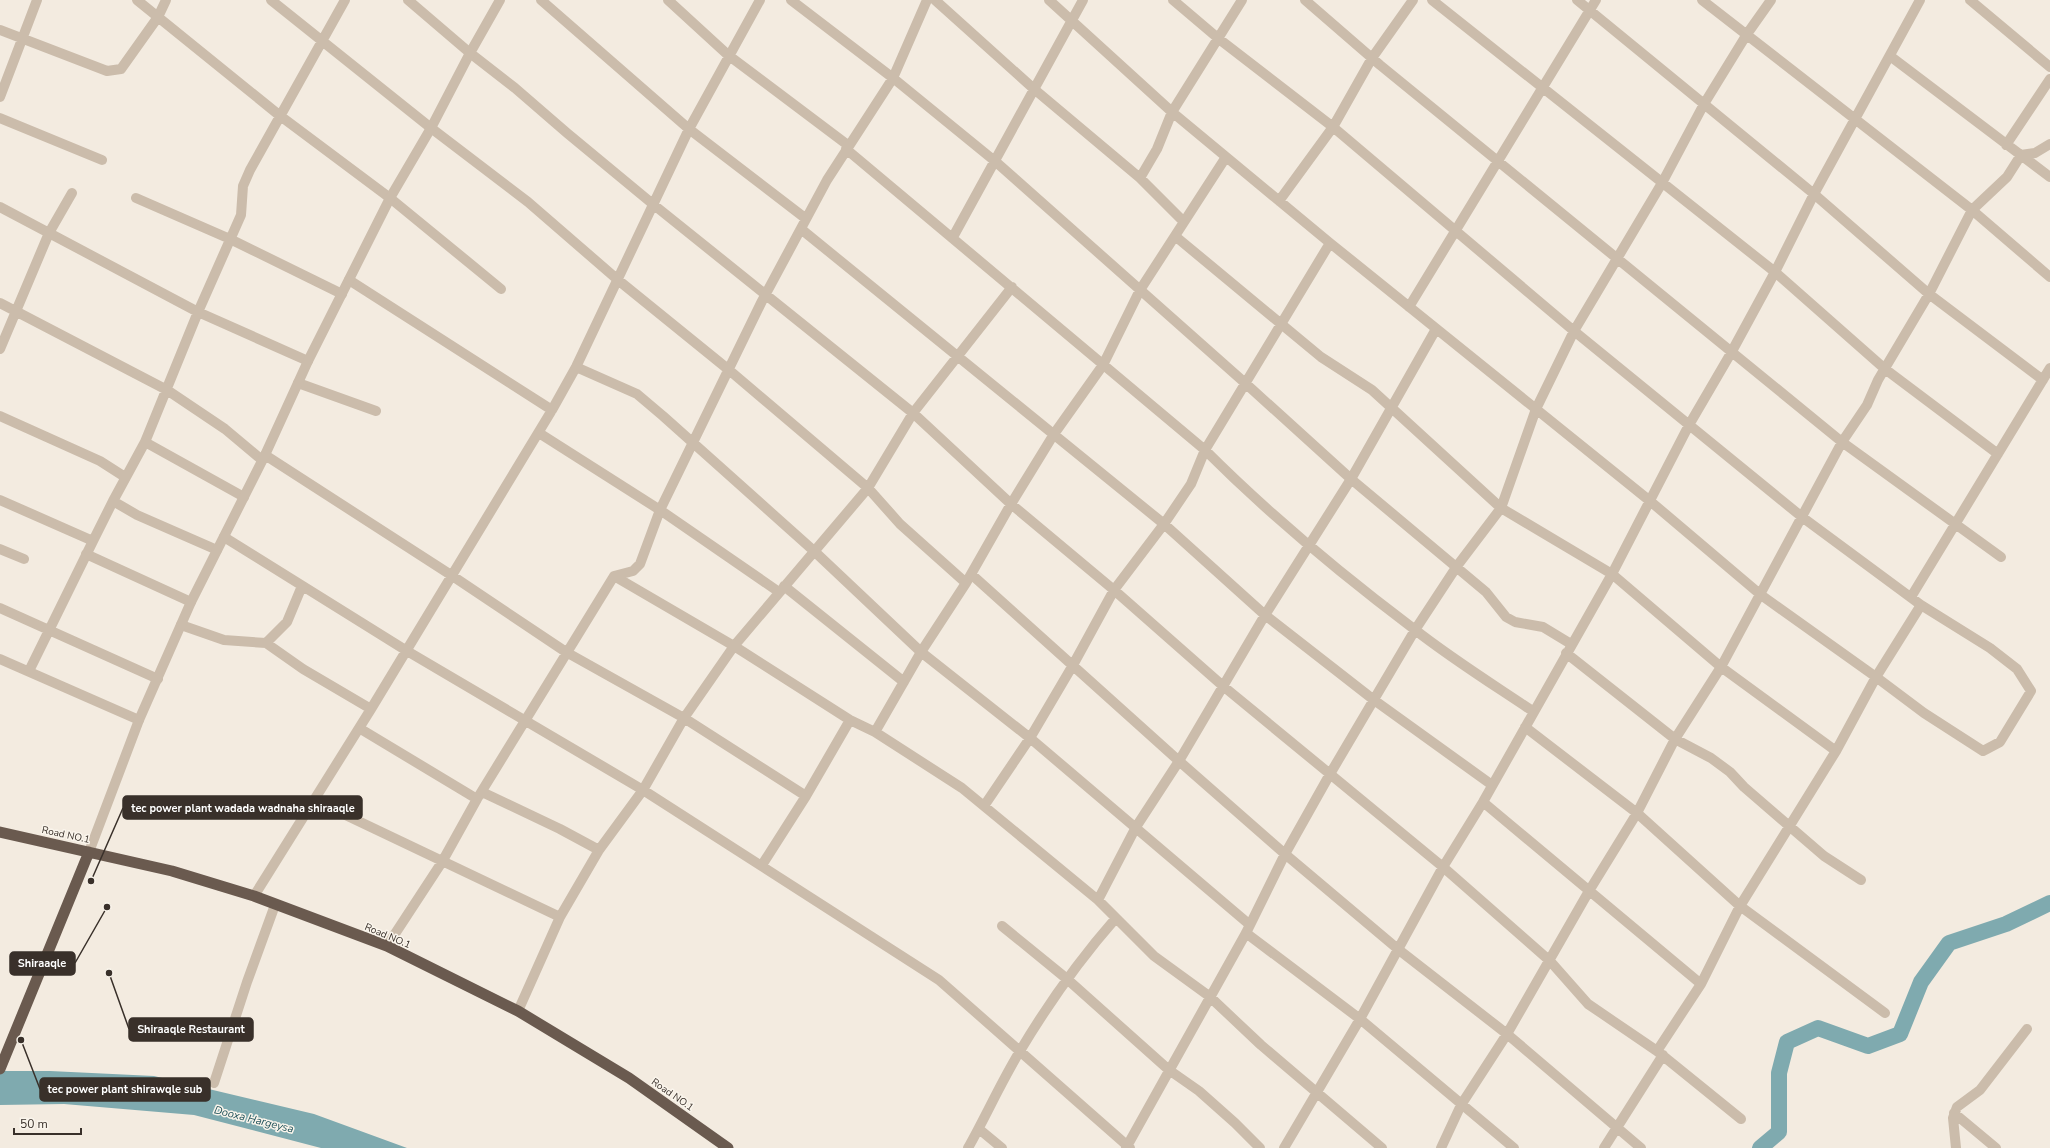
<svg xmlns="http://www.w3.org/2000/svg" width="2050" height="1148" font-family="'Nunito Sans',sans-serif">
  <rect width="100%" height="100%" fill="#f3ebe0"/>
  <!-- water -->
  <path fill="#7faaaf" d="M0 1071H50L154 1076 314 1114 407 1148H321L194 1115 64 1104 0 1105Z"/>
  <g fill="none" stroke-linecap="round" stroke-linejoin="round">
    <!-- river -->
    <path stroke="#7faaaf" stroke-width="16" d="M1760 1148 1779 1132V1073L1787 1042 1818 1028 1868 1046 1900 1034 1921 982 1949 943 2006 924 2050 903"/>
    <!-- minor -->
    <path stroke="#cbbcab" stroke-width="10" d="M137 0 279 115 390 198 501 289
      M271 0 431 128 528 202 618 280 729 370 868 488 900 524 966 583
      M500 0 470 53 515 88 567 133 654 205 913 413 1011 504 1114 590 1223 686 1443 867 1550 961 1588 1004 1657 1051 1741 1119
      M541 0 689 129 805 218
      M668 0 728 55 849 146
      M791 0 893 78 996 162 1244 382 1351 479 1486 592 1506 617 1515 622 1543 627 1571 644
      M935 0 1034 89 1140 178 1184 222
      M1049 0 1172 112 1330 243 1650 501 1761 595 1876 677 1836 751 1740 906 1701 984 1657 1051
      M1173 0 1219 39 1333 127 1574 331 1802 517 1921 605 1990 648 2017 669 2031 691 2000 742 1983 751 1924 713 1876 677 1921 605
      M1305 0 1380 65 1842 442 2001 557
      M1432 0 1775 272 1885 369 1998 454
      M1577 0 1814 194 1929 294 2043 380
      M1702 0 1972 210 2050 277
      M1970 0 2050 67
      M0 30 107 71 121 69 158 17 166 0
      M1890 56 2050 177
      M0 97 37 0
      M0 118 102 160
      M2006 145 2050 79
      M846 149 1205 450C1270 515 1341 574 1414 629 1452 659 1494 685 1534 712
      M1140 178 1157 149 1172 112 1242 0
      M136 198 230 239 342 294
      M1279 201 1333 127 1372 58 1413 0
      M0 207 198 312 308 361
      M801 229 1164 524 1265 615 1374 700 1492 785
      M1175 236 1321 357 1372 390 1501 508 1612 574 1721 667 1836 751
      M953 237 1083 0
      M349 280 552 410
      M0 303 167 390 225 429 262 460
      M1409 307 1596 0
      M0 349 49 233 72 193
      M576 367 637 394 663 416 814 551 921 652 1030 738 1250 925
      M298 383 376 411
      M0 416 100 461 125 477
      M539 433 660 510 779 592
      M145 442 244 497
      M265 455 451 575 566 652 684 718 806 796
      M0 500 93 541 29 671
      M224 537 407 651 643 790 939 980 1130 1148
      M93 541 113 501
      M0 549 24 559
      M217 550 137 515 113 501 145 442 198 312 241 215 243 186 250 170 345 0
      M86 554 191 602
      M971 574 1179 761 1285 854 1399 950 1507 1034 1641 1148
      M614 576 734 646 850 720 875 732 962 788 1098 900 1154 956 1209 996 1261 1045 1382 1148
      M784 586 904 682
      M1911 597 2050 368
      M0 608 158 679
      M181 625 224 640 266 643 303 669 371 709
      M266 643 287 622 302 586
      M1566 653 1675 739 1711 758 1730 772 1744 787 1824 856 1861 880
      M0 659 139 720
      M1525 727 1637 813 1740 906 1885 1013
      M359 728 477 799
      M875 732 921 652 966 583 1011 504 1054 434 1103 365 1140 290 1226 157
      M482 792 560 829 599 850
      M314 800 560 917
      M1483 802 1701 984
      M984 806 1030 738 1073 665 1114 590 1164 524 1191 484 1205 450 1330 243
      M762 865 806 796 850 720
      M254 896 371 709 552 410 576 367 689 129 760 0
      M1098 900 1136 827 1179 761 1265 615 1351 479 1436 329
      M1002 926 1067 979 1169 1070 1199 1091 1235 1123 1260 1148
      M1246 933 1360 1019 1514 1148
      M387 946 442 862 477 799 614 576 633 571 640 564 660 510 762 301 827 180 893 78 927 0
      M518 1011 560 917 599 850 643 790 684 718 734 646 868 488 913 413 1012 287
      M214 1083 247 982 275 905
      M1954 1113 1996 1148
      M979 1129 1002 1148
      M968 1148C986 1116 1001 1082 1020 1051 1048 1004 1080 959 1116 918
      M1126 1148 1246 933 1285 854 1330 774 1415 630 1457 566 1501 508 1536 409 1574 331 1662 183 1704 104 1747 34 1771 0
      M1284 1148 1360 1019 1443 867 1483 802 1612 574 1689 425 1731 353 1775 272 1814 194 1920 0
      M1441 1148 1461 1105 1507 1034 1589 891 1637 813 1675 739 1721 667 1842 442 1867 405 1878 380 1929 294 1972 210 2007 177 2021 155 2035 153 2050 144
      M1604 1148 1663 1055
      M1956 1148 1953 1118 1957 1107 1980 1090 2027 1029"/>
    <!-- tertiary -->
    <path stroke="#cbbcab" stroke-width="10" d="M89 852 139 720 191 602 265 455 308 361 390 198 431 128 470 53 408 0"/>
    <!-- trunk -->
    <path stroke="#6a5a4f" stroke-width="11" d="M0 832 172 871 254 896 387 946 518 1011 629 1078 728 1148
      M0 1069 89 852"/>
  </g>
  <g text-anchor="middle" stroke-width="3" stroke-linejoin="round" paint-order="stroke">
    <!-- street labels -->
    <g font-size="10" fill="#39302a" stroke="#faf5ec">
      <text transform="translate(66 834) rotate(12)" y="4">Road NO.1</text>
      <text transform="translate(388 935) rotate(23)" y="4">Road NO.1</text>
      <text transform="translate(673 1094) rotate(35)" y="4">Road NO.1</text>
    </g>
    <!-- water labels -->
    <g font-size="11" font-style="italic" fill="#20525a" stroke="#faf5ec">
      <text transform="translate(254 1119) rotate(14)" y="4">Dooxa Hargeysa</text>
    </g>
  </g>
  <!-- callouts -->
  <path fill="none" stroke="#39302a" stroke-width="1.5" d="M91 881L123 808M107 907L75 963M109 973L129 1029M21 1040L40 1089"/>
  <g fill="#39302a" stroke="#faf5ec" stroke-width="1.5">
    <circle cx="91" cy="881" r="4"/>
    <circle cx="107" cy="907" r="4"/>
    <circle cx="109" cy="973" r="4"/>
    <circle cx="21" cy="1040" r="4"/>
  </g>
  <g fill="#39302a" stroke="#39302a" stroke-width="1.5">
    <rect x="123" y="796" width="239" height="23" rx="4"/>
    <rect x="10" y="952" width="65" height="23" rx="4"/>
    <rect x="129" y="1018" width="124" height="23" rx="4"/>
    <rect x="40" y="1078" width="170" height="23" rx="4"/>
  </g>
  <g font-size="11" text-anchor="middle" font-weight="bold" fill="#fff">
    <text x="243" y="812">tec power plant wadada wadnaha shiraaqle</text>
    <text x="42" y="967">Shiraaqle</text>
    <text x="191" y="1033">Shiraaqle Restaurant</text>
    <text x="125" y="1093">tec power plant shirawqle sub</text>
  </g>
  <!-- scale -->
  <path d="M14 1128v6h67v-6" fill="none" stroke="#39302a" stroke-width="2"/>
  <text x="20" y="1128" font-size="12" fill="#39302a" stroke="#faf5ec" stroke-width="3" paint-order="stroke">50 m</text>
</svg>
